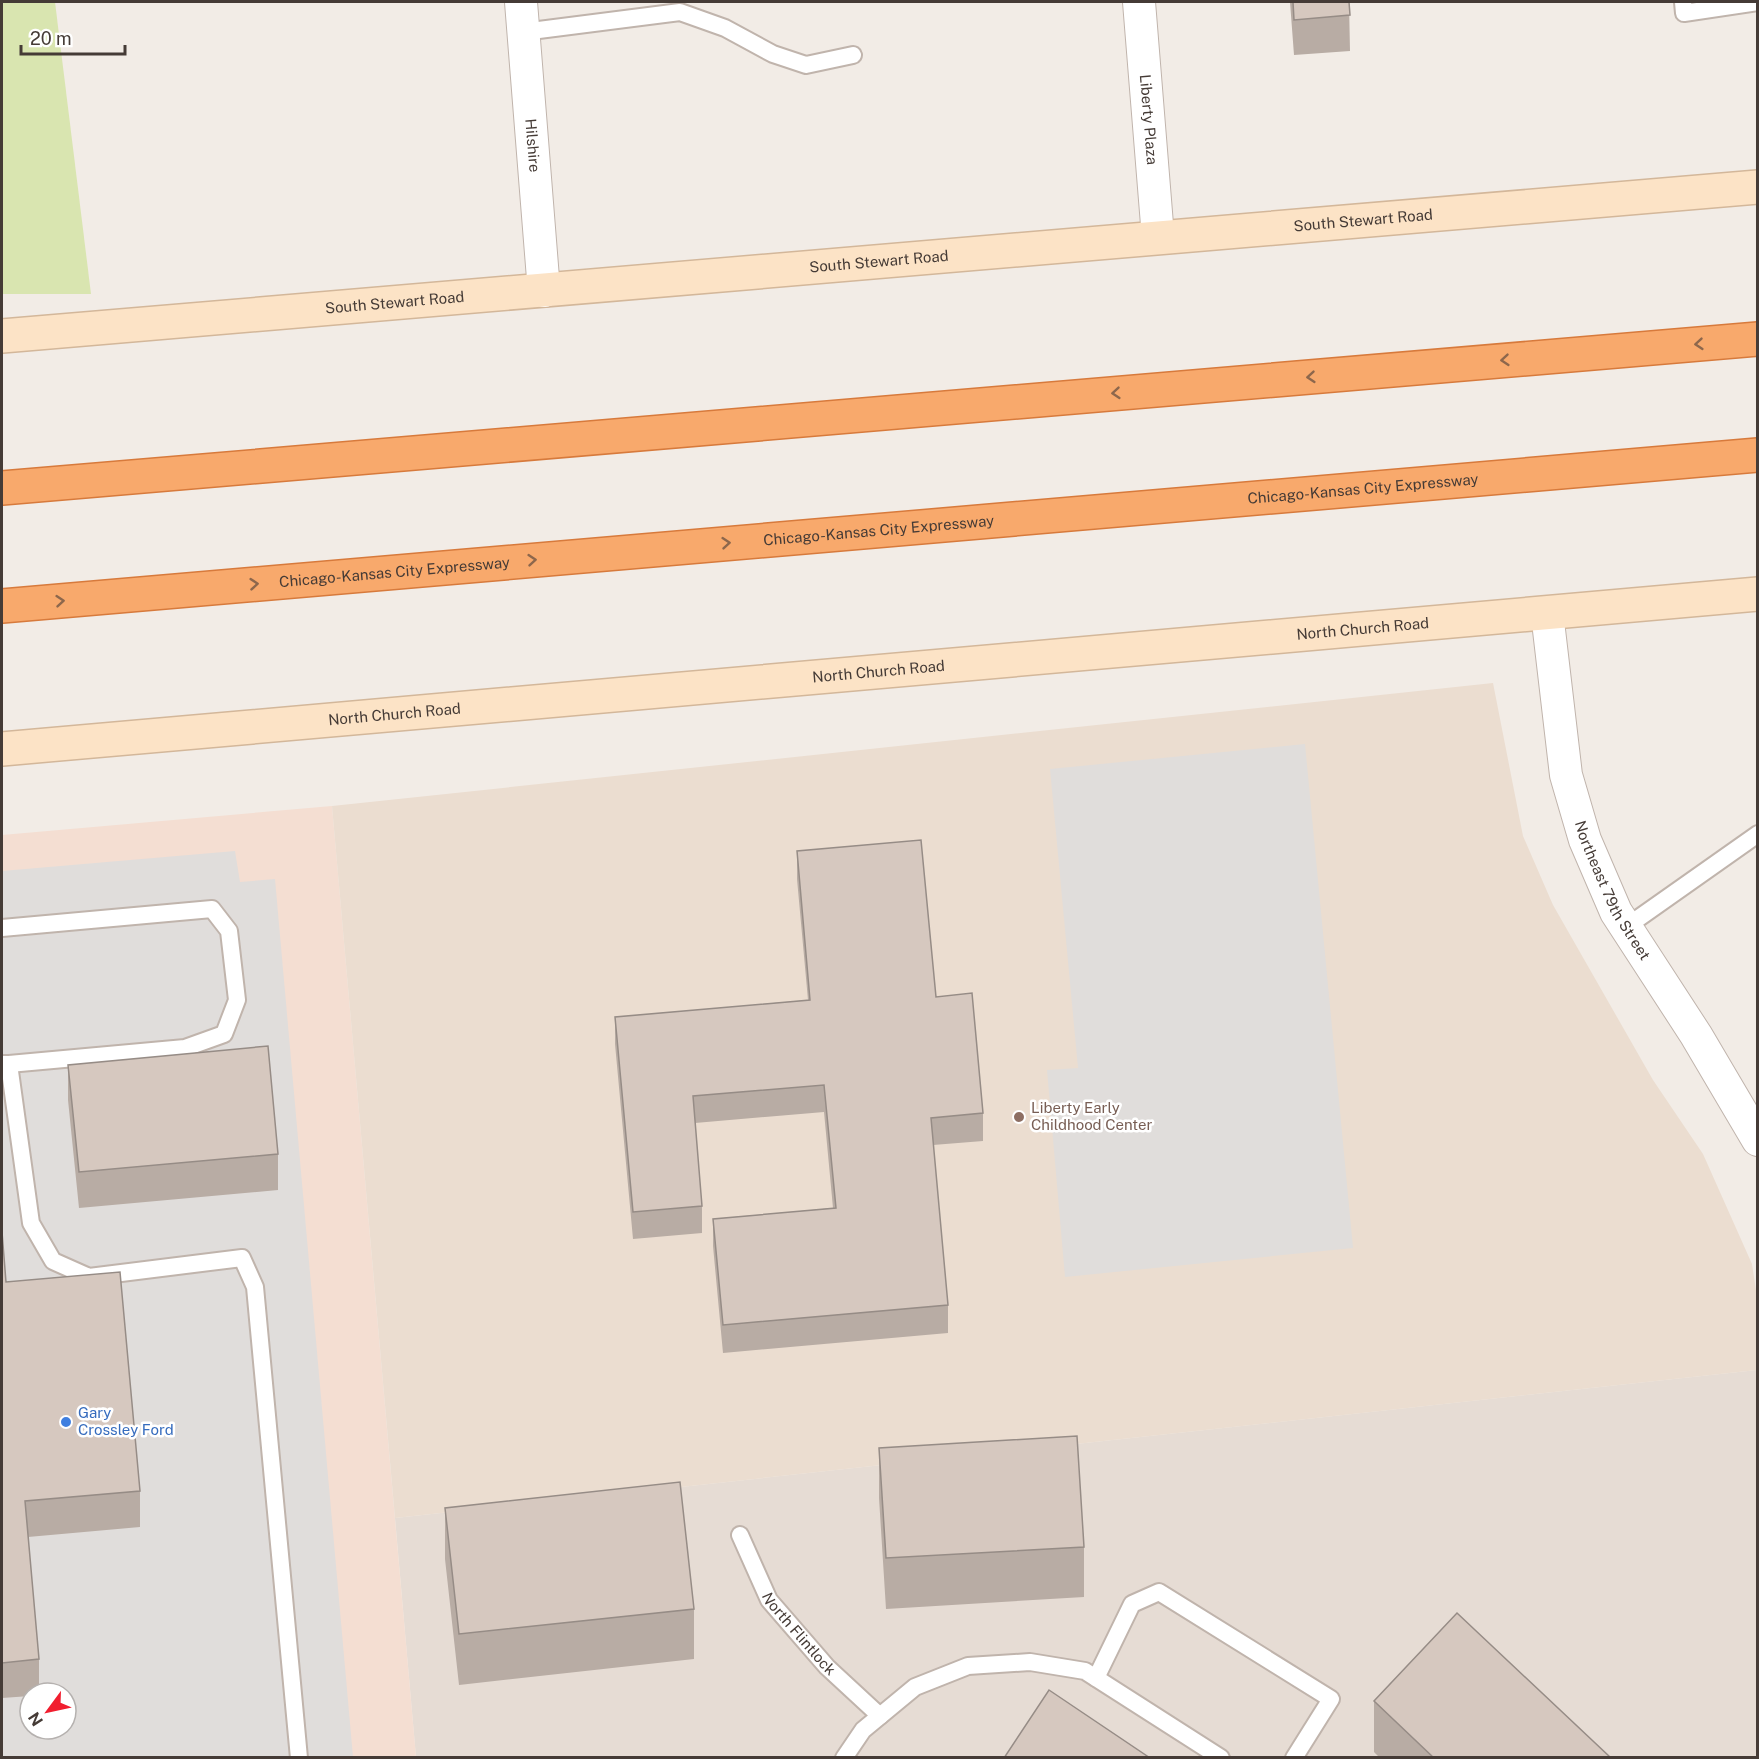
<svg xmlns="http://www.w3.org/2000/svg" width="1759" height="1759" font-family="'Public Sans',sans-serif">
  <rect width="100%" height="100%" fill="#f2ece6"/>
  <!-- residential -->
  <path fill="#e6dcd4" d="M1757 1370V1757H416L395 1518Z"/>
  <!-- commercial -->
  <path fill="#f4ded2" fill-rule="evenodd" d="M332 806 416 1757 2 1758V835ZM30 1693H66V1729H30Z"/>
  <!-- education -->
  <path fill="#ebddd0" d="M1493 683 1523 836 1553 905 1653 1080 1703 1154 1752 1264 1757 1297V1370L395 1518 332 806Z"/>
  <!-- green -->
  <path fill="#d9e5b0" d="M2 2H55L91 294H2Z"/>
  <!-- parking -->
  <path fill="#e0dddb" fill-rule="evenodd" d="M1305 744 1353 1248 1065 1277 1047 1070 1078 1068 1050 769Z
    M235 851 240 882 275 879 353 1757 2 1758V871ZM30 1693H66V1729H30Z"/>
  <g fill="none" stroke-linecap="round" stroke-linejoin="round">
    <defs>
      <g id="lane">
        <path d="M1683 2 1684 13 1758 2"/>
        <path d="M523 32 680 12 725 28 773 54 806 65 853 55"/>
        <path d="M1626 927 1758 834"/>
        <path d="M2 928 212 909 229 931 237 1000 224 1034 185 1048 9 1064"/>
        <path d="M2 1064H9L31 1223 53 1261 89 1277 242 1258 255 1287 299 1758"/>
        <path id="s1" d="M740 1535 769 1600 827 1667 880 1716"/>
        <path d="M1096 1678 1132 1604 1159 1592 1331 1699 1294 1758"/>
        <path d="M844 1758 863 1730 915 1687 968 1666 1030 1662 1085 1671 1221 1758"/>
      </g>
      <g id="street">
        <path id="s2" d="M521 2 544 291"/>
        <path id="s3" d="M1139 2 1158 237"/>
        <path id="s4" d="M1547 613 1566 775 1585 840 1616 912 1696 1035 1758 1140"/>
      </g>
      <g id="secondary">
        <path id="s5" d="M2 336 1758 187"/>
        <path id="s6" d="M2 749 1758 594"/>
      </g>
      <g id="highway">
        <path d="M2 488 1758 339"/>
        <path id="s7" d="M2 606 1758 455"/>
      </g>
    </defs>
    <!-- lane casing -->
    <use href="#lane" stroke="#c0b4ac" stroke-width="20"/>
    <!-- street casing -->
    <use href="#street" stroke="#c0b4ac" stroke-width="34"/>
    <!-- secondary casing -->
    <use href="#secondary" stroke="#d3b79a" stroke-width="36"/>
    <!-- highway casing -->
    <use href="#highway" stroke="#d77a3c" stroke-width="36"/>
    <!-- lane -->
    <use href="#lane" stroke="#fff" stroke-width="16"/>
    <!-- street -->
    <use href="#street" stroke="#fff" stroke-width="32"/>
    <!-- secondary -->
    <use href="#secondary" stroke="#fce3c6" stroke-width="33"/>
    <!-- highway -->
    <use href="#highway" stroke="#f8a96c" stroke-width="33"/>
  </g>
  <!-- wall -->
  <path fill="#b8aca4" d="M1290 2H1349L1350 51 1294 55Z
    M797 851 936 997 983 1113V1141L933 1145 948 1305V1333L723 1353 713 1246V1219L833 1208 824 1112 695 1123 702 1206V1233L633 1239 615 1044V1017L808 1000 797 879Z
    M68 1065 278 1154V1190L79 1208 68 1100Z
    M2 1232 6 1282 140 1491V1527L28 1537 39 1659V1693H30V1696L2 1698Z
    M879 1448 1084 1547V1597L886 1609 879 1498Z
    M445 1508 694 1609V1659L459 1685 445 1559Z
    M1374 1701 1611 1758H1380L1374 1752Z"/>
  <!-- building -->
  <path fill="#d6c8bf" stroke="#968c86" stroke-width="1.5" d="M1293 2H1349L1350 15 1294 20Z
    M921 840 936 997 972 993 983 1113 931 1118 948 1305 723 1325 713 1219 836 1208 824 1085 693 1096 702 1206 633 1212 615 1017 810 1000 797 851Z
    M268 1046 278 1154 79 1172 68 1065Z
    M2 1232 6 1282 120 1272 140 1491 25 1501 39 1659 2 1663Z
    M1077 1436 1084 1547 886 1558 879 1448Z
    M680 1482 694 1609 459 1634 445 1508Z
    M1457 1613 1611 1758H1434L1374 1701Z
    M1049 1690 1150 1758H1004Z"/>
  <!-- one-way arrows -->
  <defs><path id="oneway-chevron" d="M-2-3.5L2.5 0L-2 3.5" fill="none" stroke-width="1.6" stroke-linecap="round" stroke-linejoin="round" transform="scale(1.5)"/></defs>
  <g stroke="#8d674c">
    <use href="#oneway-chevron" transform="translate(1699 344) rotate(175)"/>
    <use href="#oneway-chevron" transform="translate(1505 360) rotate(175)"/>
    <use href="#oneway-chevron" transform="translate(1311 377) rotate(175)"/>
    <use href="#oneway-chevron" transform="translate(1116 393) rotate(175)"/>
    <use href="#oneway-chevron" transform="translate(726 543) rotate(-5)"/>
    <use href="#oneway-chevron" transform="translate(532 560) rotate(-5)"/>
    <use href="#oneway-chevron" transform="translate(254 584) rotate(-5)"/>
    <use href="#oneway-chevron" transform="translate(60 601) rotate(-5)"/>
  </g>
  <!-- markers -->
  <circle fill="#8d6e63" stroke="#fff" stroke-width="2" cx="1019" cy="1117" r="6"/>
  <circle fill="#3f7fe0" stroke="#fff" stroke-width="2" cx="66" cy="1422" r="6"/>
  <g text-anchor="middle" stroke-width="5" stroke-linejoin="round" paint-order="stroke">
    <!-- street labels -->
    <g font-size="15" fill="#453b36" stroke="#fff">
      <text dy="5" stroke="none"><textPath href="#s3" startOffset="118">Liberty Plaza</textPath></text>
      <text dy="5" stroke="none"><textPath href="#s2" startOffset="144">Hilshire</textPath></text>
      <text dy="5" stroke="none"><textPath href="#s5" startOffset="1366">South Stewart Road</textPath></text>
      <text dy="5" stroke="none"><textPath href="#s5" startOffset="880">South Stewart Road</textPath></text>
      <text dy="5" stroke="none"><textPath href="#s5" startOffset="394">South Stewart Road</textPath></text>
      <text dy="5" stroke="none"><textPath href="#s7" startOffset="1366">Chicago-Kansas City Expressway</textPath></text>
      <text dy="5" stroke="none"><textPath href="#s7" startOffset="880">Chicago-Kansas City Expressway</textPath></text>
      <text dy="5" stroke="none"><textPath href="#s7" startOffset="394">Chicago-Kansas City Expressway</textPath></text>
      <text dy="5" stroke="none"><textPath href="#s6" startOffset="1366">North Church Road</textPath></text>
      <text dy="5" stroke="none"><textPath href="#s6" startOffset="880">North Church Road</textPath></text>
      <text dy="5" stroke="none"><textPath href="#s6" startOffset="394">North Church Road</textPath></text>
      <text dy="5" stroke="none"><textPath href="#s4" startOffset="288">Northeast 79th Street</textPath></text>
      <text dy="5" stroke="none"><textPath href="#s1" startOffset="116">North Flintlock</textPath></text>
    </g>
    <!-- education labels -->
    <g font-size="15" fill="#785e54" stroke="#fff" text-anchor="start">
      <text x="1031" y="1113">Liberty Early<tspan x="1031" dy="17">Childhood Center</tspan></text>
    </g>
    <!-- shop labels -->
    <g font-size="15" fill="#366cbe" stroke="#fff" text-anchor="start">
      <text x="78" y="1418">Gary<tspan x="78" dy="17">Crossley Ford</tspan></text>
    </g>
  </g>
  <!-- border -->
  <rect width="1759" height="1759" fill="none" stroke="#453b36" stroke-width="6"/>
  <!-- north arrow -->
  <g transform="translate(48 1711) rotate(237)"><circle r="28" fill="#ffffff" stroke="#b5b1af" stroke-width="1.5"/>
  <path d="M0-4.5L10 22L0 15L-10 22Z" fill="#f11e2f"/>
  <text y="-9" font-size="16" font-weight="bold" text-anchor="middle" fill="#453b36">N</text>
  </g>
  <!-- scale -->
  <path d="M21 45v9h104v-9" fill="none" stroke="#453b36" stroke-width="3"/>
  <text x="30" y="45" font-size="18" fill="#453b36" stroke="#ffffff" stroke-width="4.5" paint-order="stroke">20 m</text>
</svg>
